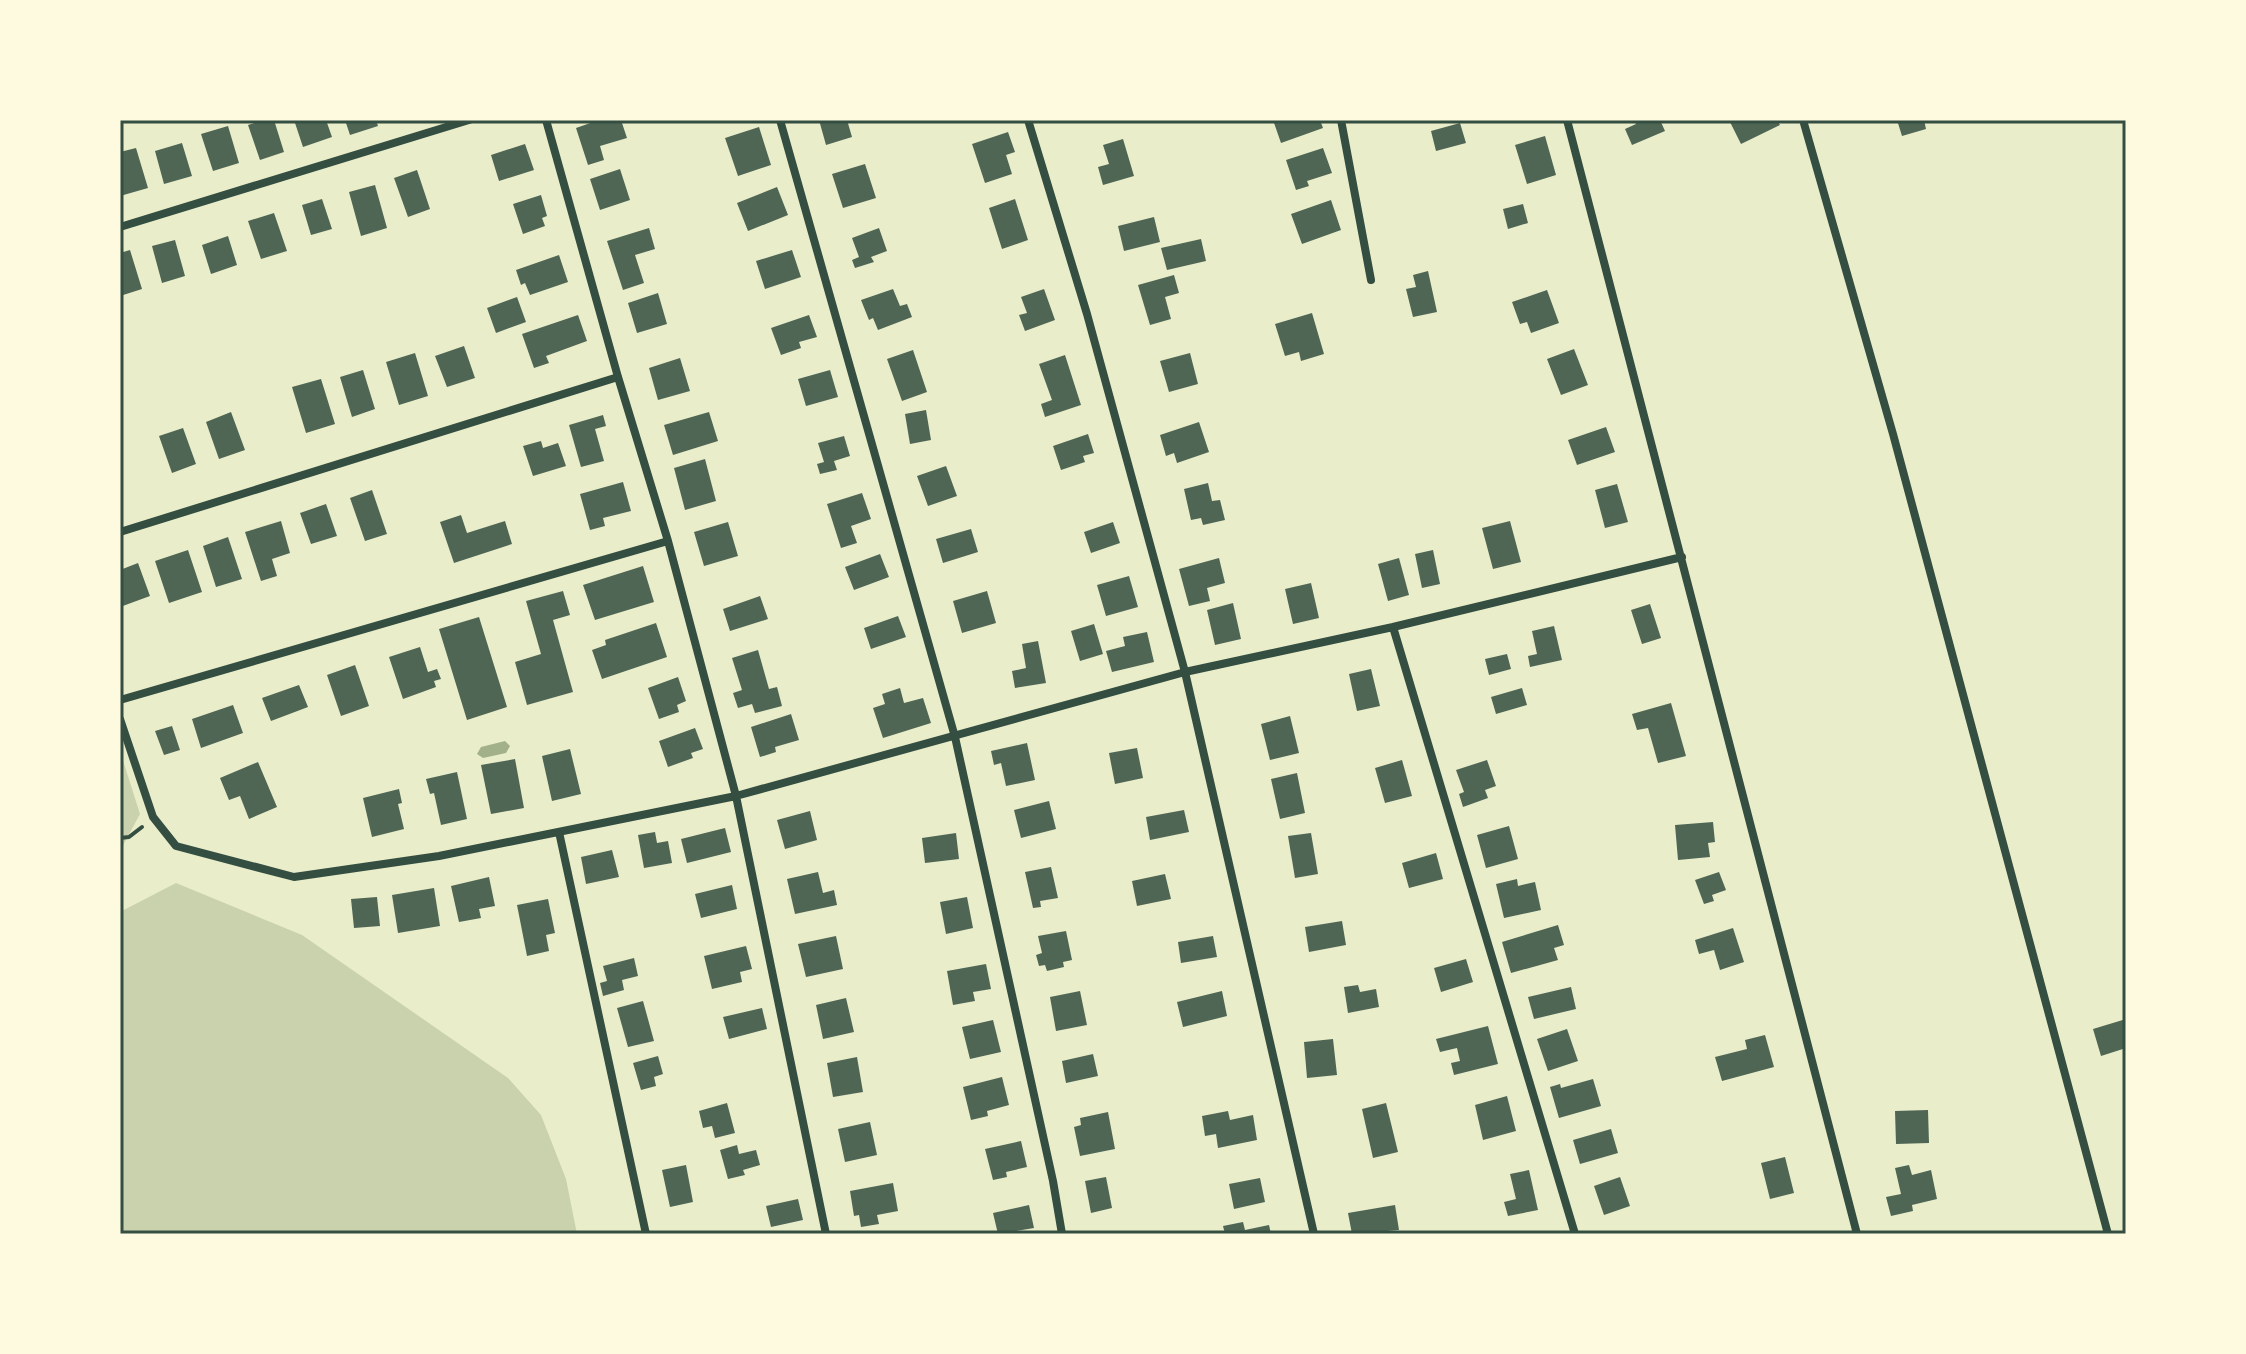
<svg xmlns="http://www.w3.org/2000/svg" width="2246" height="1354" font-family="'Exo 2',sans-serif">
  <rect width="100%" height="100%" fill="#e9edc9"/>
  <!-- green -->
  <path fill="#cad2ad" d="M120 751 140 814 120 851Z
    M176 883 302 935 508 1078 541 1115 566 1179 577 1234H120V912Z"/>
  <!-- water -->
  <path fill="#a3b18a" d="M505 741 510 746 506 753 483 758 477 754 481 747Z"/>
  <!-- building -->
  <path fill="#4f6655" d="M264 120H274L284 152 260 160 248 125Z
    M294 120H326L332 137 303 147Z
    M345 120H376L378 126 350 135Z
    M621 120 627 138 600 146 604 160 588 165 576 128 599 120Z
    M819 120H847L852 137 826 145Z
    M1273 120H1320L1323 128 1281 143Z
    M1634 120H1660L1665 131 1632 145 1625 129 1636 124Z
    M1729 120H1777L1780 125 1741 144Z
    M1897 120H1924L1926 129 1902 136Z
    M1460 123 1466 143 1436 151 1431 131Z
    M228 126 239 163 213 171 201 134Z
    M759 127 771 165 738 176 725 138Z
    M1008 132 1015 152 1006 155 1012 174 985 183 972 144Z
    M1545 136 1556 175 1527 184 1515 145Z
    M1123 139 1134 176 1103 185 1098 167 1109 164 1103 145Z
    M182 143 192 176 164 184 155 151Z
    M525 144 534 170 499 181 491 155Z
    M136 148 148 188 120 196V152Z
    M1323 148 1332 173 1307 181 1309 186 1296 190 1286 160Z
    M865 164 876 198 843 208 832 174Z
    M620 169 630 200 600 210 590 179Z
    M417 170 430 209 408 217 394 178Z
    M375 185 387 228 361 236 349 192Z
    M777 187 788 215 748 231 737 203Z
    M541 195 547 216 542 218 545 226 523 234 513 204Z
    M322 199 332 229 311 235 302 205Z
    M1015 199 1028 240 1002 249 989 208Z
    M1331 200 1341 230 1302 244 1291 214Z
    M1523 204 1528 223 1508 229 1503 209Z
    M274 213 287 251 261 259 248 221Z
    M1154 217 1160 242 1124 251 1118 226Z
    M649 228 655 249 635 255 644 283 623 290 607 241Z
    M879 228 887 251 871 257 874 262 855 268 852 260 859 257 852 238Z
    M228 236 237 265 211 274 202 245Z
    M1201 239 1206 261 1167 270 1161 248Z
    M175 240 185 276 162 283 152 246Z
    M130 250 142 289 120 296V253Z
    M792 250 801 277 765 289 756 261Z
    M559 255 568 282 530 295 525 283 521 285 516 270Z
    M1428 271 1437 312 1413 317 1406 289 1416 287 1413 275Z
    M1174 275 1179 293 1165 297 1171 319 1150 325 1138 285Z
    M893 289 900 306 907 304 912 317 878 330 873 318 869 320 861 300Z
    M1044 289 1055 320 1025 331 1019 315 1027 313 1021 297Z
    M1547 290 1559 323 1531 333 1527 322 1520 324 1512 302Z
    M658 293 667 324 637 333 628 303Z
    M517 297 526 322 496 333 487 308Z
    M1312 313 1324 354 1301 361 1299 352 1285 356 1275 324Z
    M578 315 587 341 546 356 549 363 534 368 522 334Z
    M809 315 817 337 799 342 801 348 781 355 771 328Z
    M464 346 475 378 447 387 435 356Z
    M1574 349 1588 385 1561 395 1547 359Z
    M913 350 927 392 902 401 887 359Z
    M415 353 428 396 399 405 386 362Z
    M1190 353 1198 384 1169 392 1160 361Z
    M1065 355 1081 405 1045 417 1041 404 1052 400 1039 364Z
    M680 358 690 391 658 400 649 368Z
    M363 370 375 409 352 417 340 377Z
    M830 370 838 397 806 406 798 379Z
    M321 379 335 424 306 433 292 387Z
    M926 410 931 440 910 444 905 414Z
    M231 412 245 450 219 459 206 422Z
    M709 412 718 441 673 455 664 425Z
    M603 415 606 426 595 429 604 461 581 467 569 425Z
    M1199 422 1209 452 1177 463 1174 453 1166 456 1160 435Z
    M1606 427 1615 452 1577 465 1568 440Z
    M183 428 196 464 172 473 159 436Z
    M1088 434 1094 453 1083 456 1085 462 1061 470 1053 446Z
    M844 436 850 456 834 461 837 470 820 474 817 464 824 462 818 443Z
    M541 441 543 448 558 443 566 466 533 476 523 446Z
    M705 459 716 501 685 510 674 468Z
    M946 466 957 496 928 506 917 476Z
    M623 482 631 511 603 518 605 526 590 530 580 494Z
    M1208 483 1212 501 1220 500 1225 520 1203 525 1201 518 1191 520 1184 489Z
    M1617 484 1628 522 1605 528 1595 490Z
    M372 490 387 534 365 541 350 498Z
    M862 493 871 519 851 526 857 543 841 548 827 504Z
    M326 504 337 536 311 544 300 513Z
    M461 515 467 533 505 521 512 544 454 563 440 522Z
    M281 521 290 553 272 559 277 576 261 581 245 532Z
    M1510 521 1521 562 1493 569 1482 528Z
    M728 522 738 556 704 566 694 532Z
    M1113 522 1120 543 1091 553 1084 532Z
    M971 529 978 552 943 563 936 539Z
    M228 537 242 579 216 587 203 546Z
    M188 550 202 592 169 603 155 561Z
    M1433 550 1440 584 1422 588 1415 554Z
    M880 554 889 577 854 590 845 567Z
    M1219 558 1225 583 1207 588 1210 601 1189 606 1179 569Z
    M1399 558 1409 595 1388 601 1378 564Z
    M138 563 150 596 120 607V570Z
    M643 566 654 602 595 620 583 585Z
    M1129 576 1138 607 1106 616 1097 585Z
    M1311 583 1319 618 1293 624 1285 589Z
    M563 591 570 615 553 620 573 692 527 705 515 662 541 654 526 601Z
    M987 591 996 623 962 633 953 601Z
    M760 596 768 619 730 631 723 609Z
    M1233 603 1241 639 1215 645 1207 610Z
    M1650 604 1661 638 1642 644 1631 610Z
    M898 616 906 637 871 649 864 628Z
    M479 617 507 707 467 720 439 629Z
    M656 623 667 657 602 679 592 650 606 645 605 640Z
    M1094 624 1103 654 1080 661 1071 631Z
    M1554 626 1562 660 1530 667 1528 656 1537 654 1532 631Z
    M1147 632 1154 662 1112 672 1106 651 1125 646 1123 637Z
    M1038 641 1046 683 1015 688 1012 671 1026 668 1022 644Z
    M420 647 428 672 437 669 441 679 434 681 436 687 403 699 389 657Z
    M758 650 769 689 777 687 782 706 755 713 752 704 738 708 733 693 742 690 732 658Z
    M1507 654 1511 669 1489 675 1485 659Z
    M355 665 369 706 341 716 327 675Z
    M1371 669 1380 706 1357 711 1349 674Z
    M678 677 686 701 677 705 679 712 659 719 648 688Z
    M299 685 308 707 271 721 262 698Z
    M900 688 904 703 923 698 931 723 883 738 873 708 885 704 882 694Z
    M1522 688 1527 705 1496 714 1491 697Z
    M1671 703 1686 756 1658 763 1648 728 1637 730 1632 714Z
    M233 705 243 733 201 748 192 719Z
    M791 714 799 740 775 747 776 752 760 757 751 727Z
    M1290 716 1299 753 1270 760 1261 724Z
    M172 726 180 750 164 755 155 731Z
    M695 728 703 749 691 753 693 758 668 767 659 741Z
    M1027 743 1035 780 1006 786 1001 763 994 765 991 751Z
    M1137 748 1143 778 1115 784 1109 753Z
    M570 749 581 794 552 801 542 756Z
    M515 759 524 808 491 814 481 765Z
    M1402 760 1412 796 1385 803 1375 768Z
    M1487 760 1496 786 1485 790 1488 798 1463 807 1459 794 1464 792 1456 770Z
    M258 762 277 807 249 819 240 796 229 800 220 778Z
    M457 772 467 819 441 825 434 793 430 794 426 779Z
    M1297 773 1305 813 1280 819 1271 779Z
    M399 789 402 803 398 804 404 829 372 837 363 798Z
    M1049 801 1056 829 1021 838 1014 810Z
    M1184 810 1189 832 1150 840 1146 817Z
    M810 811 817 840 785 849 777 820Z
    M1713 822 1715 842 1708 843 1710 857 1678 860 1675 825Z
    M1509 826 1518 859 1486 868 1477 835Z
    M725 828 731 852 687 863 681 839Z
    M655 832 657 843 668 841 672 863 644 868 638 835Z
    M956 833 959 859 925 863 922 838Z
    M1311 833 1318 874 1295 878 1288 836Z
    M612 850 619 877 586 884 581 857Z
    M1436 853 1443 879 1409 888 1402 863Z
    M1051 867 1058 898 1040 901 1041 907 1033 908 1025 872Z
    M818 872 823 893 834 890 837 905 795 914 787 879Z
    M1719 872 1726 890 1712 895 1714 901 1704 904 1695 880Z
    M1165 874 1171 899 1137 906 1132 881Z
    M489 877 495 906 479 909 481 918 459 922 451 886Z
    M1517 879 1518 886 1535 882 1541 910 1504 918 1496 884Z
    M732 885 737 909 701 918 695 894Z
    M434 888 440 926 398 933 392 895Z
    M377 897 380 926 354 928 351 899Z
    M967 897 973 928 946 934 940 902Z
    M548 899 555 933 546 935 549 951 527 956 517 905Z
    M1342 921 1346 945 1309 952 1305 927Z
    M1558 925 1564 945 1554 948 1558 960 1511 973 1502 942Z
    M1733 928 1744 962 1720 970 1714 950 1699 954 1695 940Z
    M1066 931 1072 960 1063 962 1064 967 1047 971 1045 965 1039 966 1036 955 1042 953 1038 936Z
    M836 936 843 969 806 977 798 944Z
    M1213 936 1217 957 1181 963 1178 942Z
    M746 946 752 969 740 972 742 982 712 989 704 956Z
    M634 958 638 976 622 980 624 990 603 996 600 983 607 981 603 966Z
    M1466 959 1473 982 1441 992 1434 968Z
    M986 964 991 989 973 992 975 1001 953 1005 947 971Z
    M1358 985 1360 992 1376 989 1379 1007 1348 1013 1344 987Z
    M1571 987 1576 1009 1534 1019 1528 997Z
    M1080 991 1087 1025 1056 1031 1050 997Z
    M1222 991 1227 1016 1183 1027 1177 1002Z
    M846 998 854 1032 823 1039 816 1005Z
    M643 1001 654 1041 628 1047 617 1008Z
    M762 1008 767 1029 729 1039 723 1017Z
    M2126 1019V1048L2101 1056 2093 1029Z
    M993 1020 1001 1052 970 1059 962 1027Z
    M1488 1026 1498 1064 1454 1075 1451 1063 1460 1061 1457 1048 1440 1052 1436 1039Z
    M1567 1029 1578 1061 1548 1071 1537 1039Z
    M1765 1035 1774 1067 1722 1081 1715 1057 1747 1049 1745 1040Z
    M1333 1039 1337 1075 1307 1078 1304 1042Z
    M1093 1054 1098 1076 1066 1083 1062 1061Z
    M658 1056 663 1074 654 1077 656 1086 641 1090 633 1063Z
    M857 1057 863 1092 833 1097 827 1063Z
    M1002 1077 1009 1105 987 1111 988 1116 971 1120 963 1087Z
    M1593 1079 1601 1106 1559 1118 1550 1087 1560 1084 1561 1088Z
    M1507 1096 1516 1131 1483 1140 1475 1105Z
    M727 1103 735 1133 715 1138 712 1126 703 1128 699 1111Z
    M1386 1103 1398 1152 1373 1158 1362 1109Z
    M1928 1110 1929 1143 1896 1144 1895 1111Z
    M1228 1111 1230 1120 1253 1115 1257 1140 1218 1148 1216 1134 1205 1136 1202 1116Z
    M1108 1112 1115 1149 1080 1156 1074 1127 1081 1125 1080 1118Z
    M870 1122 877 1155 845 1162 838 1129Z
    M1611 1129 1618 1153 1580 1164 1573 1140Z
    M1021 1141 1027 1167 1006 1172 1007 1177 993 1180 985 1149Z
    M737 1145 739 1154 756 1150 760 1165 743 1170 745 1175 728 1179 720 1150Z
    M1785 1157 1794 1193 1770 1199 1761 1163Z
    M686 1165 693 1202 670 1207 662 1170Z
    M1909 1165 1912 1175 1931 1170 1937 1199 1912 1205 1913 1211 1891 1216 1886 1197 1901 1194 1895 1168Z
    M1529 1170 1538 1210 1508 1216 1504 1202 1516 1199 1510 1174Z
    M1106 1177 1112 1208 1091 1213 1085 1181Z
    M1620 1177 1630 1206 1604 1215 1594 1186Z
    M1260 1178 1265 1202 1234 1209 1229 1184Z
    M893 1183 898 1211 877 1215 879 1224 861 1227 859 1215 854 1216 850 1191Z
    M798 1199 803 1220 771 1227 766 1206Z
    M1029 1205 1034 1228 998 1234 993 1213Z
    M1395 1205 1399 1230 1352 1234 1348 1213Z
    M1243 1222 1245 1230 1269 1225 1271 1234H1225L1223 1226Z"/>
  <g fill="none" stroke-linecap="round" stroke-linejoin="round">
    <!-- path -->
    <path stroke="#344e41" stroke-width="4" d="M120 838 129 837 142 827"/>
    <!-- minor -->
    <path stroke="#344e41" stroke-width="8" d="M546 120 618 377 668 541 736 796 826 1234
      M780 120 955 737 1053 1181 1062 1234
      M1028 120 1087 314 1185 672 1314 1234
      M1341 120 1371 280
      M1567 120 1857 1234
      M1803 120 1893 434 2108 1234
      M120 227 469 120
      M120 532 618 377
      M1393 627 1575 1234
      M120 700 668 541
      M120 719 153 817 176 846 294 877 439 856 736 796 1185 672 1393 627 1682 557
      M559 832 646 1234"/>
  </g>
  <!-- border -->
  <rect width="2246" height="1354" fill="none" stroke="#fefae0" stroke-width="244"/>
  <rect x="122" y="122" width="2002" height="1110" fill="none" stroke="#344e41" stroke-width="3"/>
</svg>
